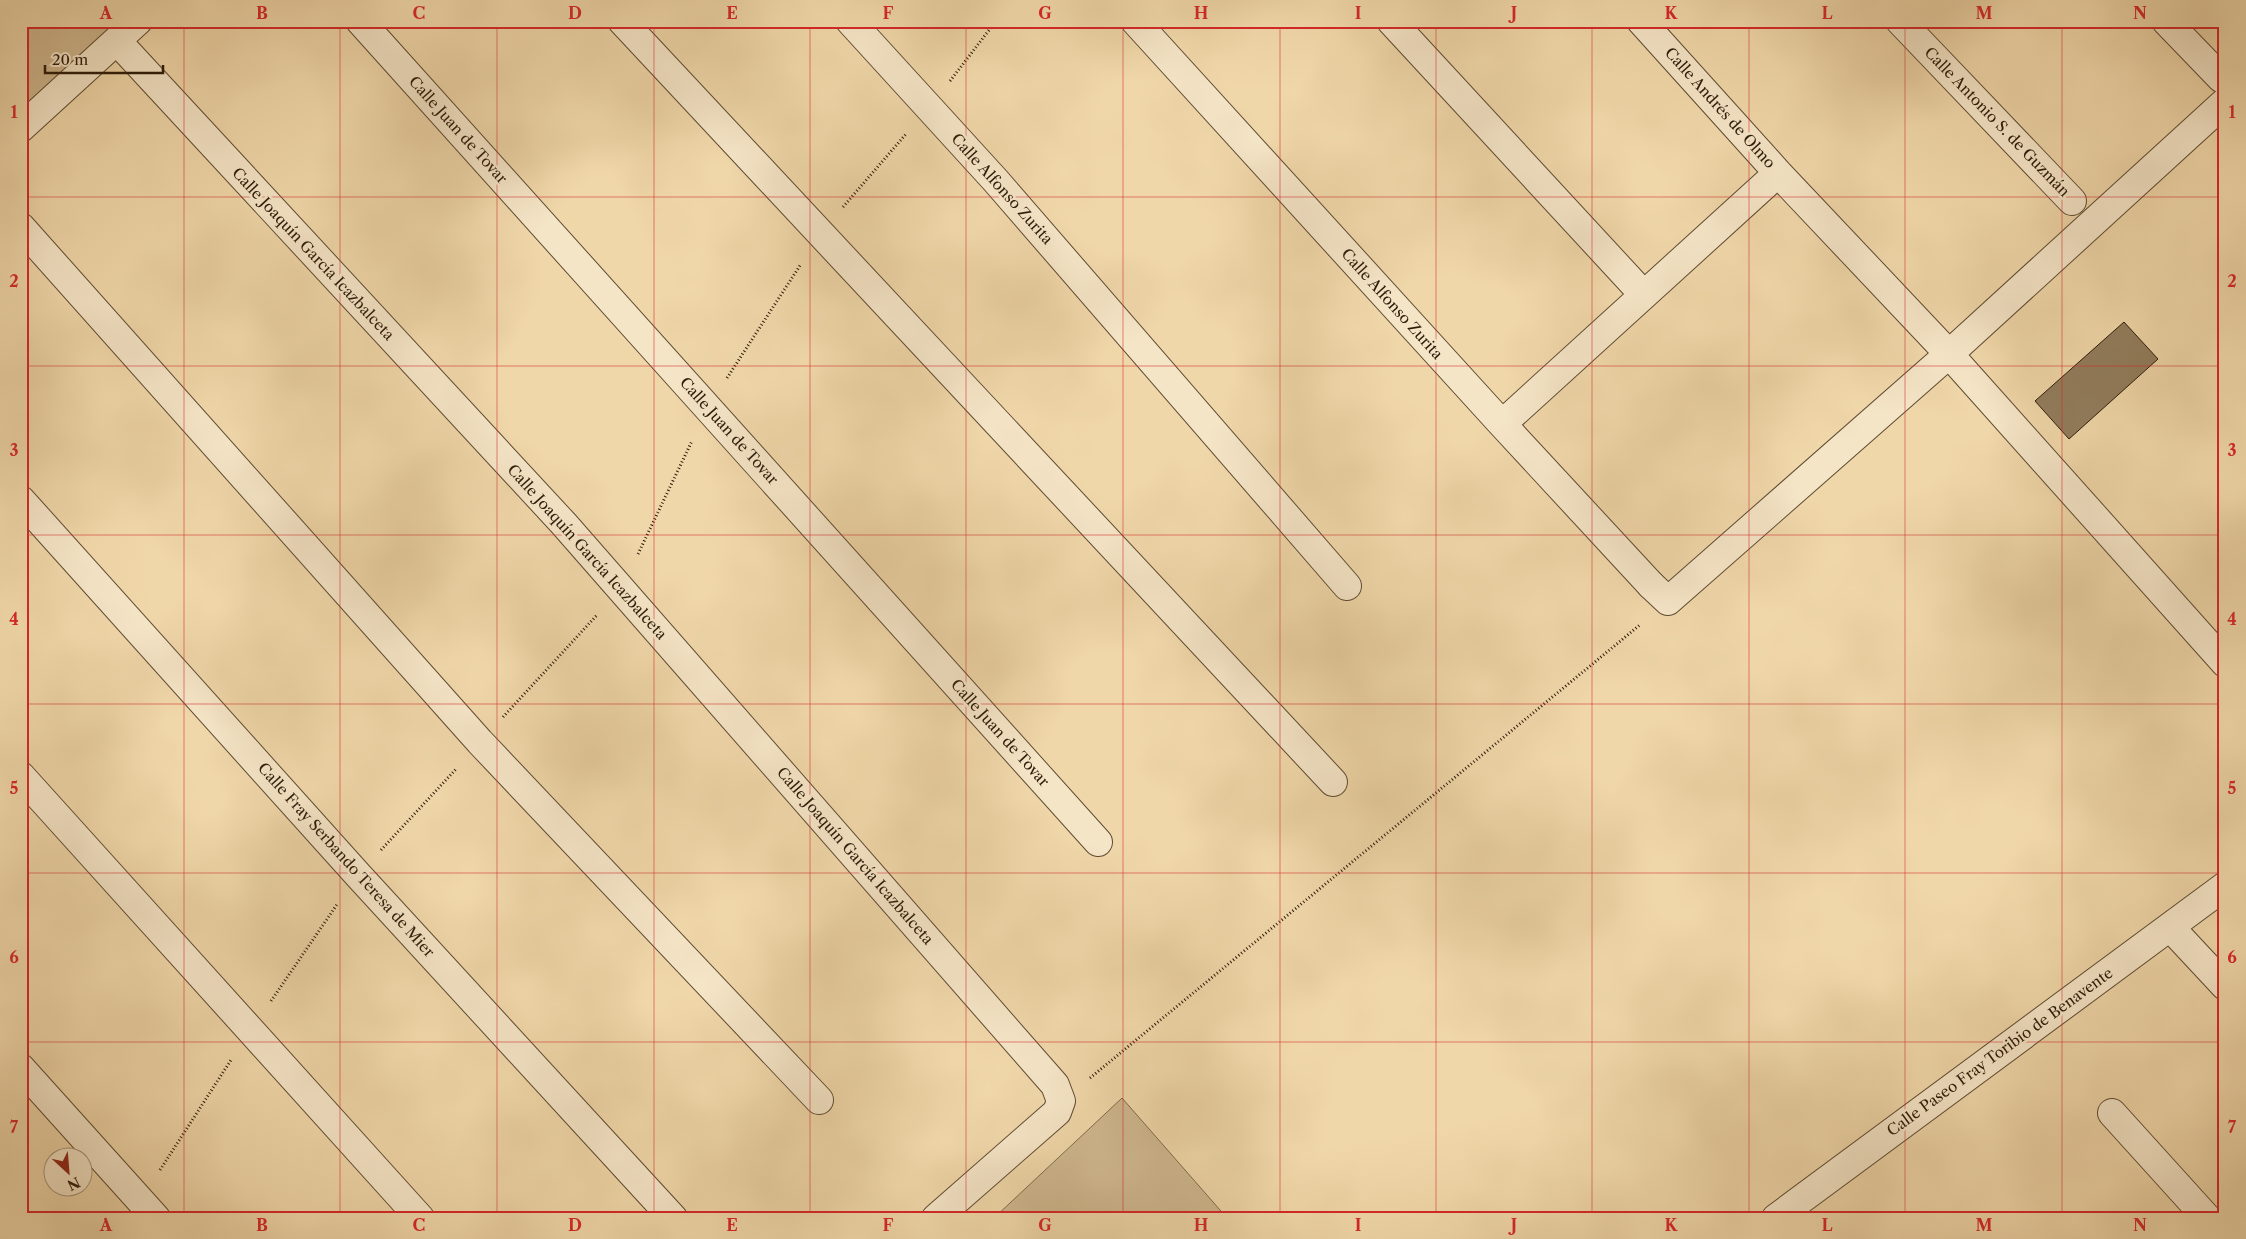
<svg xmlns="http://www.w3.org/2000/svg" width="2246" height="1239" font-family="'Libre Caslon Text',serif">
  <rect width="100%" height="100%" fill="#f0d7a9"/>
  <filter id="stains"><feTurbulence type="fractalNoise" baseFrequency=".004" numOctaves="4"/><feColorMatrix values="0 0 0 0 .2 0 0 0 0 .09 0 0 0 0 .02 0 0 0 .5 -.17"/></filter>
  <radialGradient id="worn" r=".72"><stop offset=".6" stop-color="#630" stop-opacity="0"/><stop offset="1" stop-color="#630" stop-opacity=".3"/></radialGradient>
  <!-- green -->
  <path fill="#cfb78e" stroke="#7e6a4c" d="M21 21H130L21 118Z
    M1122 1098 1227 1218H994Z"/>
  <!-- building -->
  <path fill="#927d5d" stroke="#2d1c0a" d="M2124 322 2158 359 2069 439 2035 401Z"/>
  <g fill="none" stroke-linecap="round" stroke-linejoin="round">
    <defs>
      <path id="pedestrian" d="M360 21 1098 842
        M850 21 996 181 1347 586
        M21 227 480 742 819 1100
        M1651 585 1668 601 1949 354 2225 102
        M21 776 420 1218
        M2170 927 2225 986
        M1776 1218 2225 886"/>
      <path id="minor" d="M622 21 1333 782
        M1135 21 1502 424 1651 585
        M1391 21 1644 295
        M1641 21 1778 173 1949 354 2225 663
        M1900 21 2072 201
        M2166 21 2221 78
        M117 41 564 524 1055 1085 1061 1101 1057 1112 936 1218
        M21 128 138 21
        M1502 424 1778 173
        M21 500 358 875 673 1218
        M21 1068 156 1218
        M2112 1113 2207 1218"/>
    </defs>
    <!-- pedestrian casing -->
    <use href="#pedestrian" stroke="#5e4b32" stroke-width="30"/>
    <!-- minor casing -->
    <use href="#minor" stroke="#5e4b32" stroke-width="30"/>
    <!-- path -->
    <path stroke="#2d1c0a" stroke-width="3" stroke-dasharray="1 2.5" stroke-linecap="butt" d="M950 81 996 21
      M843 207 906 134
      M727 378 801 264
      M638 554 692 441
      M503 717 597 615
      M381 850 457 768
      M271 1001 338 903
      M1090 1078 1641 624
      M160 1170 231 1060"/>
    <!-- pedestrian -->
    <use href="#pedestrian" stroke="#f5e5c7" stroke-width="28"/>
    <!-- minor -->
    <use href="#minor" stroke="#f5e5c7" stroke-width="28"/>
  </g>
  <!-- grid -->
  <path fill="none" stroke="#d62828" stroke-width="1" stroke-opacity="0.55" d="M184 21V1218M340 21V1218M497 21V1218M654 21V1218M810 21V1218M966 21V1218M1123 21V1218M1280 21V1218M1436 21V1218M1592 21V1218M1749 21V1218M1905 21V1218M2062 21V1218M21 197H2225M21 366H2225M21 535H2225M21 704H2225M21 873H2225M21 1042H2225"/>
  <g text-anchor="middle" stroke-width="5" stroke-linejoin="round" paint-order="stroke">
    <!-- street labels -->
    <g font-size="15" fill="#2d1c0a" stroke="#f5e5c7">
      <text transform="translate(1720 108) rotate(48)" y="5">Calle Andrés de Olmo</text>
      <text transform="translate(1997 122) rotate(46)" y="5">Calle Antonio S. de Guzmán</text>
      <text transform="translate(458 130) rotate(48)" y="5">Calle Juan de Tovar</text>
      <text transform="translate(1002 189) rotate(48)" y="5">Calle Alfonso Zurita</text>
      <text transform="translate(313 254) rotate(47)" y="5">Calle Joaquín García Icazbalceta</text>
      <text transform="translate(1392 304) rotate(48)" y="5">Calle Alfonso Zurita</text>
      <text transform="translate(729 431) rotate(48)" y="5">Calle Juan de Tovar</text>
      <text transform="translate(587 552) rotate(48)" y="5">Calle Joaquín García Icazbalceta</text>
      <text transform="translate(1000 733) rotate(48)" y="5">Calle Juan de Tovar</text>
      <text transform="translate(855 856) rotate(49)" y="5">Calle Joaquín García Icazbalceta</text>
      <text transform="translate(346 860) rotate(48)" y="5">Calle Fray Serbando Teresa de Mier</text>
      <text transform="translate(2000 1052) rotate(-36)" y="5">Calle Paseo Fray Toribio de Benavente</text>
    </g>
  </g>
  <!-- margin -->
  <rect width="2246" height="1239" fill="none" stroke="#f0d7a9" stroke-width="55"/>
  <!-- north arrow -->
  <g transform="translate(68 1172) rotate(154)"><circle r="24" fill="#f5e5c7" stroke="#a5957b"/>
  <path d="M0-4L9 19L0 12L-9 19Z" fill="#8f2418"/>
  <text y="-8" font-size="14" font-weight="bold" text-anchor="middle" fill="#2d1c0a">N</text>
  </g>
  <!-- scale -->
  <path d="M45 65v8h118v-8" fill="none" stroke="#2d1c0a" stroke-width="2.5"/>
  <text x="52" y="65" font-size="15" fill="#2d1c0a" stroke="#f5e5c7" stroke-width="4" paint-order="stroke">20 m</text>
  <rect x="28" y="28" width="2190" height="1184" fill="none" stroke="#d62828" stroke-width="2"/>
  <g font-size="16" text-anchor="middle" font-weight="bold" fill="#d62828">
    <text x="106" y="19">A</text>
    <text x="262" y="19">B</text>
    <text x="419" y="19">C</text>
    <text x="575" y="19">D</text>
    <text x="732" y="19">E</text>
    <text x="888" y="19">F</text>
    <text x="1045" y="19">G</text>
    <text x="1201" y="19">H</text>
    <text x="1358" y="19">I</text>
    <text x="1514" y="19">J</text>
    <text x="1671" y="19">K</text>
    <text x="1827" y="19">L</text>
    <text x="1984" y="19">M</text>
    <text x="2140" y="19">N</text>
    <text x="14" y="118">1</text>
    <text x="2232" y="118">1</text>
    <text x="14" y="287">2</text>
    <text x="2232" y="287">2</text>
    <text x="14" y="456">3</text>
    <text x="2232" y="456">3</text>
    <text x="14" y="625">4</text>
    <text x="2232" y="625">4</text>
    <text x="14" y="794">5</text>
    <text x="2232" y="794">5</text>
    <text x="14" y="963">6</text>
    <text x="2232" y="963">6</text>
    <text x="14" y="1133">7</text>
    <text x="2232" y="1133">7</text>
    <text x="106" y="1231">A</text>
    <text x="262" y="1231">B</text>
    <text x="419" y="1231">C</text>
    <text x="575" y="1231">D</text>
    <text x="732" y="1231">E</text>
    <text x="888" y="1231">F</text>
    <text x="1045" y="1231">G</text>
    <text x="1201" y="1231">H</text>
    <text x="1358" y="1231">I</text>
    <text x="1514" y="1231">J</text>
    <text x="1671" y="1231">K</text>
    <text x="1827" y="1231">L</text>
    <text x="1984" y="1231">M</text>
    <text x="2140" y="1231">N</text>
  </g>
  <rect width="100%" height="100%" filter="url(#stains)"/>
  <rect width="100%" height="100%" fill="url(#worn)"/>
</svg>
